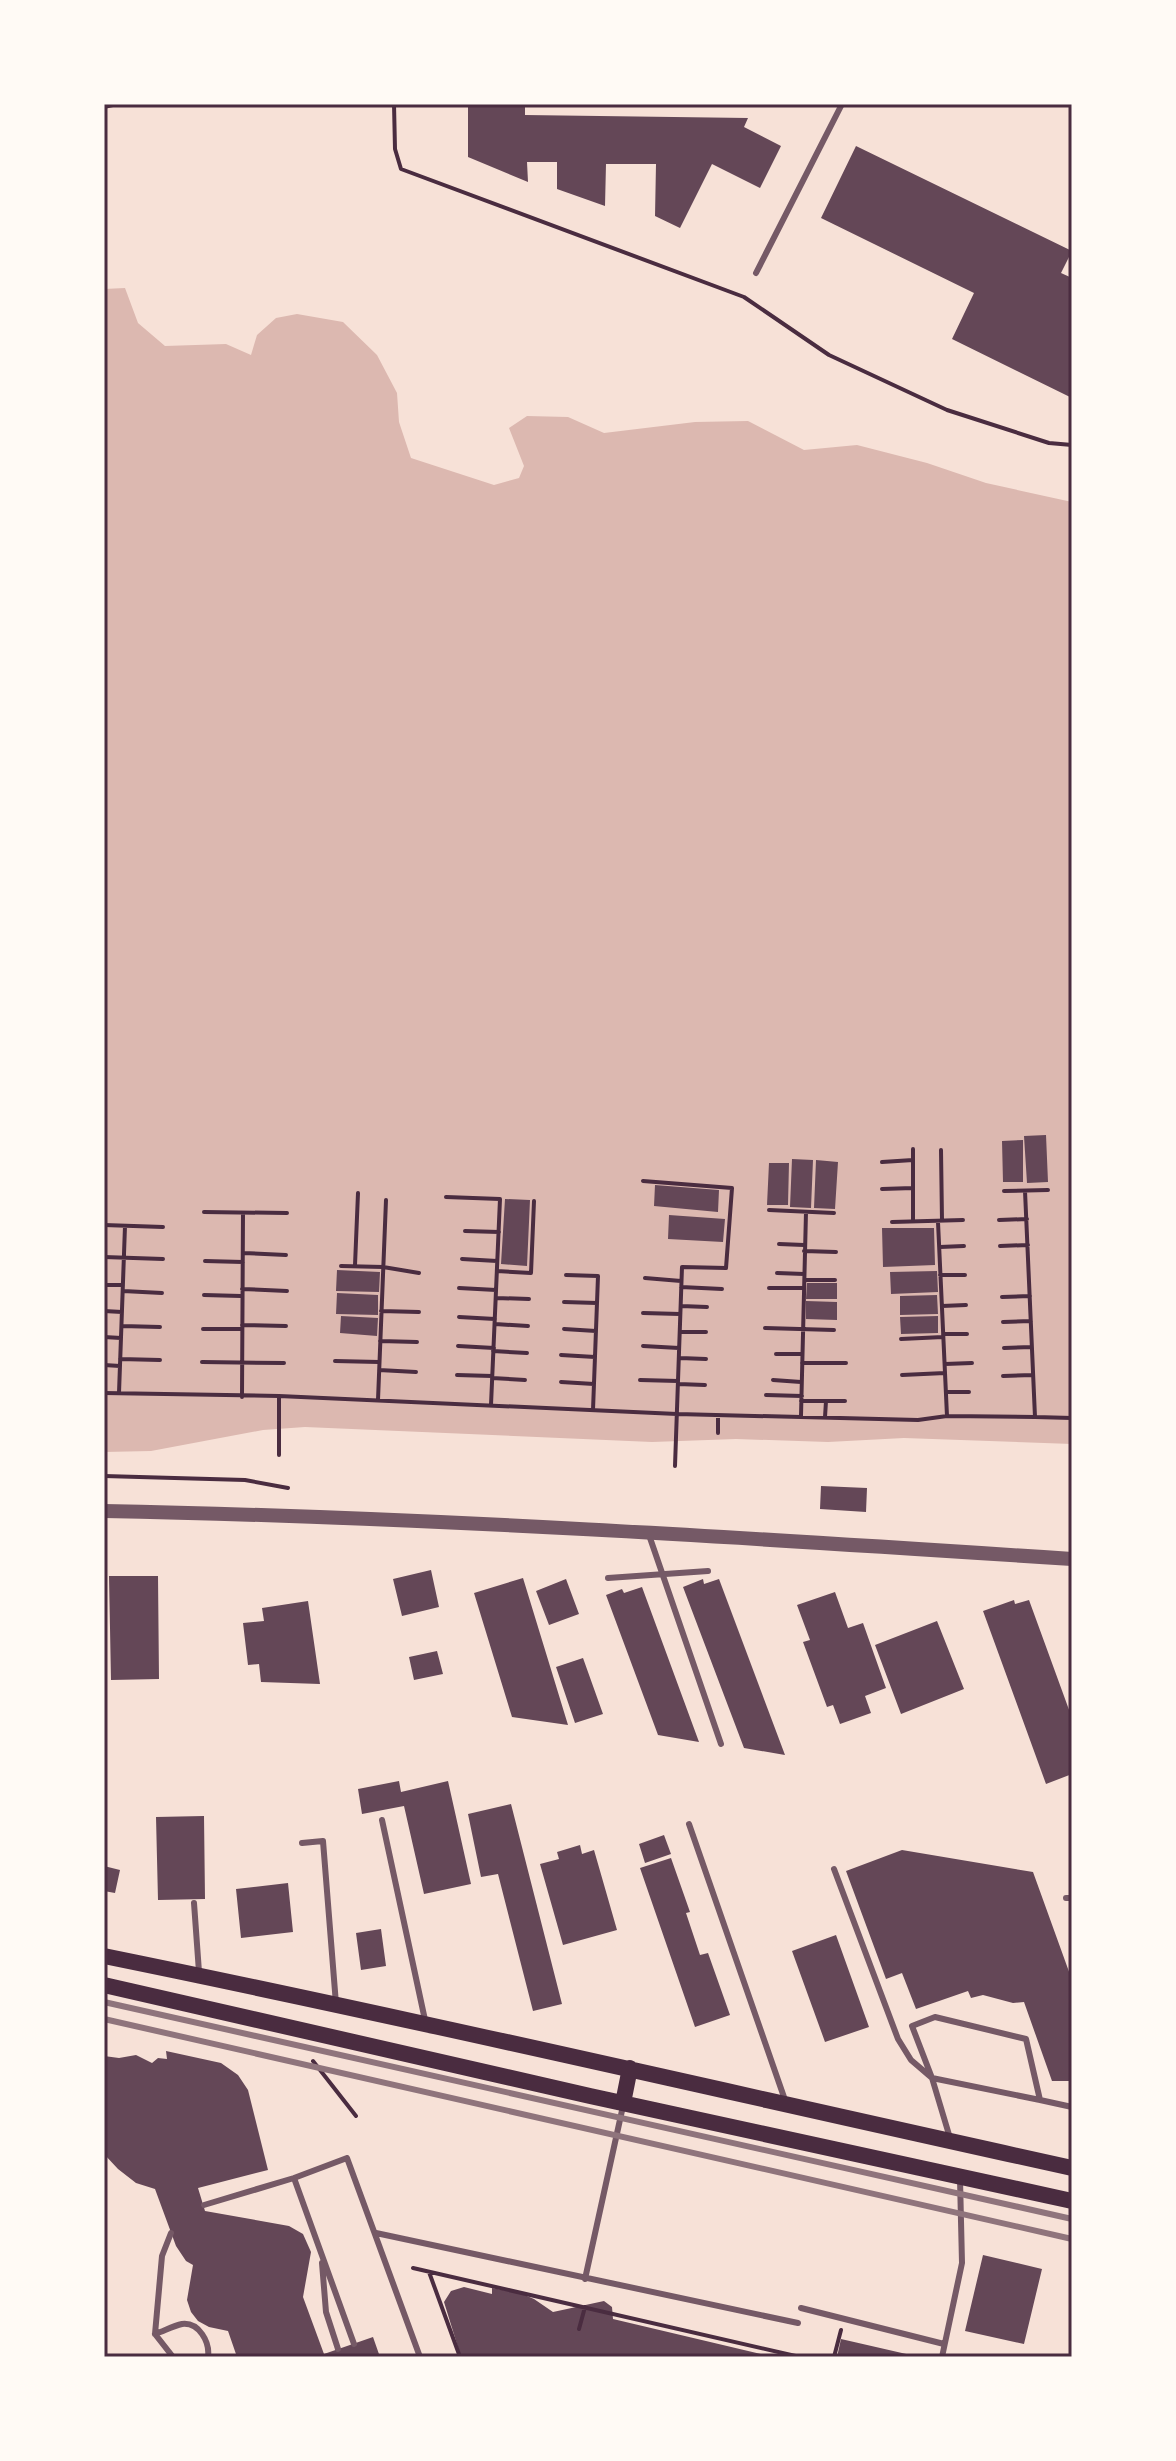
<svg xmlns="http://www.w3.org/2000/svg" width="1176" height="2461" font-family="'Fira Sans',sans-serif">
  <rect width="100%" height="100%" fill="#f7e1d7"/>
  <!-- water -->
  <path fill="#dcb8b0" d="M125 288 138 323 165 346 226 344 251 355 257 335 276 318 297 314 343 322 377 355 397 393 399 422 411 458 494 485 519 478 524 466 509 428 527 416 568 417 604 433 695 422 748 421 804 450 857 445 927 463 986 483 1072 502V1444L904 1438 828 1442 736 1439 652 1442 305 1427 263 1430 151 1451 104 1452V289Z"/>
  <!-- building -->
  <path fill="#644757" d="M468 104H525V115L748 118 744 127 781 146 760 188 712 164 680 228 655 216 656 164H606L605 206 557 189V162H527L528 182 468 157Z
    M856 146 1072 251 1061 273 1072 278V398L952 339 974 293 821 218Z
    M1046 1135 1048 1182 1027 1183 1024 1136Z
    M1023 1140V1182H1003L1002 1141Z
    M792 1159 813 1160 811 1208 790 1207Z
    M816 1160 838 1162 835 1209 814 1208Z
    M769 1163H789L788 1205H767Z
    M655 1185 719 1190 718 1212 654 1206Z
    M505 1199 530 1200 527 1266 501 1264Z
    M669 1215 725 1219 723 1242 668 1239Z
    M882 1228H934L935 1265 883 1267Z
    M337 1270 380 1272 379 1292 336 1291Z
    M937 1271 938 1292 891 1294 890 1272Z
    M807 1283H837V1299H806Z
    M337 1293 378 1295V1315L336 1314Z
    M937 1295 938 1314 900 1315V1296Z
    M806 1301 837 1302V1320L806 1319Z
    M341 1316 378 1318 377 1336 340 1333Z
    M938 1316V1333L901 1334 900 1317Z
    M821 1486 867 1488 866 1512 820 1509Z
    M431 1570 439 1607 402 1616 393 1579Z
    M109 1576H158L159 1679 111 1680Z
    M523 1578 568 1725 512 1717 474 1593Z
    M566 1579 579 1614 549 1625 536 1591Z
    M703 1579 704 1584 719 1579 785 1755 744 1748 683 1587Z
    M642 1587 699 1742 658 1735 606 1595 622 1589 624 1593Z
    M835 1592 848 1628 863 1623 886 1688 865 1696 871 1713 840 1724 833 1705 827 1707 803 1642 810 1640 797 1605Z
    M1014 1600 1015 1604 1029 1600 1072 1718V1774L1046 1784 983 1611Z
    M308 1601 320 1684 261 1682 259 1664 248 1665 243 1623 264 1621 262 1608Z
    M937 1621 964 1689 901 1714 875 1645Z
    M437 1651 443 1674 414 1680 409 1657Z
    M583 1658 603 1714 575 1723 556 1667Z
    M399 1781 401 1792 448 1781 471 1884 424 1894 404 1806 362 1814 358 1789Z
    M511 1804 562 2004 533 2011 498 1874 481 1877 468 1814Z
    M204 1816 205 1899 158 1900 156 1817Z
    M664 1835 671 1854 645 1863 639 1844Z
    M580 1845 582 1854 594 1850 617 1930 563 1945 540 1864 559 1859 557 1852Z
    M902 1850 1033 1872 1072 1980V2081H1052L1024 2002 1013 2003 983 1995 971 1998 968 1991 916 2009 902 1973 886 1979 846 1871Z
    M671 1858 690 1912 686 1913 700 1955 708 1953 730 2015 695 2027 640 1868Z
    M104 1866 120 1870 115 1893 104 1891Z
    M288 1883 293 1932 241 1938 236 1889Z
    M381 1929 386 1966 361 1970 356 1933Z
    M836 1935 869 2027 825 2042 792 1951Z
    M166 2051 221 2063 238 2075 248 2090 268 2170 198 2188 205 2211 289 2226 303 2234 311 2252 303 2297 324 2354 373 2337 380 2357H237L228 2331 209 2327 198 2321 191 2312 187 2300 193 2265 186 2261 176 2246 155 2189 136 2183 118 2169 104 2154V2056L119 2058 136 2055 152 2063 158 2058 167 2059Z
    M983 2255 1042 2269 1024 2344 965 2331Z
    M464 2287 492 2294V2288L520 2293 534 2299 553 2312 604 2301 612 2307 613 2319 773 2357H461L444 2302 451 2291Z
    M841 2339 915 2356V2357H837Z"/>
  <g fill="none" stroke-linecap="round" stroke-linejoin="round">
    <!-- path -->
    <path stroke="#4a2c40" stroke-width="4" d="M394 104 395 149 401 169 744 297 829 355 947 410 1049 443 1072 445
      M104 107 117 104
      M913 1149V1221
      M941 1150 942 1221
      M882 1162 913 1160
      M643 1181 732 1188 726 1268 682 1267 675 1466
      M882 1189 913 1188
      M1004 1191 1048 1190
      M1025 1191 1035 1417 1072 1418
      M446 1197 500 1199 491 1405
      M769 1210 834 1213
      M204 1212 287 1213
      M999 1220 1027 1219
      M892 1222 963 1220
      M104 1225 163 1227
      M465 1231 499 1232
      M779 1244 804 1245
      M1000 1246 1028 1245
      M940 1247 964 1246
      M804 1251 836 1252
      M243 1253 286 1255
      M104 1257 163 1259
      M462 1259 497 1261
      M205 1261 243 1262
      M355 1265 358 1193
      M341 1266 383 1267 419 1273
      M497 1271 531 1273 534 1201
      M777 1273 804 1274
      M566 1275 598 1276 593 1410
      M940 1275H965
      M645 1278 681 1281
      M806 1280H835
      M104 1285H123
      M681 1287 722 1289
      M459 1288 496 1290
      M769 1288H804
      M242 1289 287 1291
      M123 1291 162 1293
      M204 1295 241 1296
      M1002 1297 1030 1296
      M496 1298 529 1299
      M564 1302 597 1303
      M681 1306 707 1307
      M942 1306 966 1305
      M104 1311 122 1312
      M381 1311 419 1312
      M643 1313 680 1314
      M459 1317 495 1319
      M1003 1322 1031 1321
      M495 1324 528 1326
      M242 1325 286 1326
      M122 1326 160 1327
      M765 1328 834 1330
      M203 1329H242
      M564 1329 596 1331
      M681 1332H706
      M943 1334H967
      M104 1337 121 1338
      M901 1339 943 1337
      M380 1341 417 1342
      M458 1346 494 1348
      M643 1346 679 1348
      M1004 1348 1032 1347
      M493 1351 527 1353
      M776 1354H802
      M561 1355 595 1357
      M680 1358 706 1359
      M120 1359 160 1360
      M335 1361 379 1362
      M202 1362 284 1363
      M802 1363H846
      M945 1364 972 1363
      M104 1365 120 1366
      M379 1370 416 1372
      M457 1375 492 1376
      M902 1375 945 1373
      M1003 1376 1033 1375
      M492 1378 525 1380
      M640 1380 678 1381
      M773 1380 801 1382
      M561 1382 594 1384
      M678 1384 705 1385
      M946 1392H969
      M104 1393 279 1396 677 1414 918 1420 947 1416 938 1222
      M119 1393 125 1226
      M766 1395 802 1396
      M279 1396V1455
      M242 1397 243 1213
      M378 1400 386 1200
      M801 1401H845
      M801 1416 806 1212
      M947 1416 1035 1417
      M825 1417 826 1401
      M718 1433V1416
      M104 1476 245 1480 288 1488
      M313 2061 356 2116
      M413 2268 800 2357
      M429 2272 460 2357
      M579 2329 585 2307
      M834 2357 841 2330"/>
    <!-- service -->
    <path stroke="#755966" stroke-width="6" d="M756 273 842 104
      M649 1535 721 1744
      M608 1578 708 1571
      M382 1820 425 2020
      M689 1824 785 2100
      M302 1843 323 1841 336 2004
      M834 1869 898 2039 911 2060 932 2078 950 2138
      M1066 1898H1072
      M194 1903 199 1972
      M935 2017 1026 2039 1040 2100 932 2078 912 2026Z
      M1040 2100 1072 2107
      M347 2158 420 2357
      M294 2178 354 2344
      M204 2205 294 2178 347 2158
      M376 2233 798 2323
      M322 2263 326 2312 338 2349
      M585 2279 623 2106
      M801 2308 944 2344
      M155 2334 162 2256 171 2233
      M155 2334C164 2331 173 2326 182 2324 199 2322 210 2342 208 2357
      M155 2334 173 2357
      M942 2357 962 2263 960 2179"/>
    <!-- tertiary -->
    <path stroke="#755966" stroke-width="14" d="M104 1511C427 1517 750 1538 1072 1559"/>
    <!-- secondary -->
    <path stroke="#4a2c40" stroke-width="16" d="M104 1956C428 2022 749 2097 1072 2168
      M104 1985 590 2096 1072 2201
      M623 2103 630 2068"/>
    <!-- rail -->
    <path stroke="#8f747c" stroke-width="6" d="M104 2002 1072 2219
      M104 2019 1072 2239"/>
  </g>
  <!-- border -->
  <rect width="1176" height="2461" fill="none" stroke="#fffaf5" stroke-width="212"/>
  <rect x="106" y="106" width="964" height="2249" fill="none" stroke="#4a2c40" stroke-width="3"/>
</svg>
